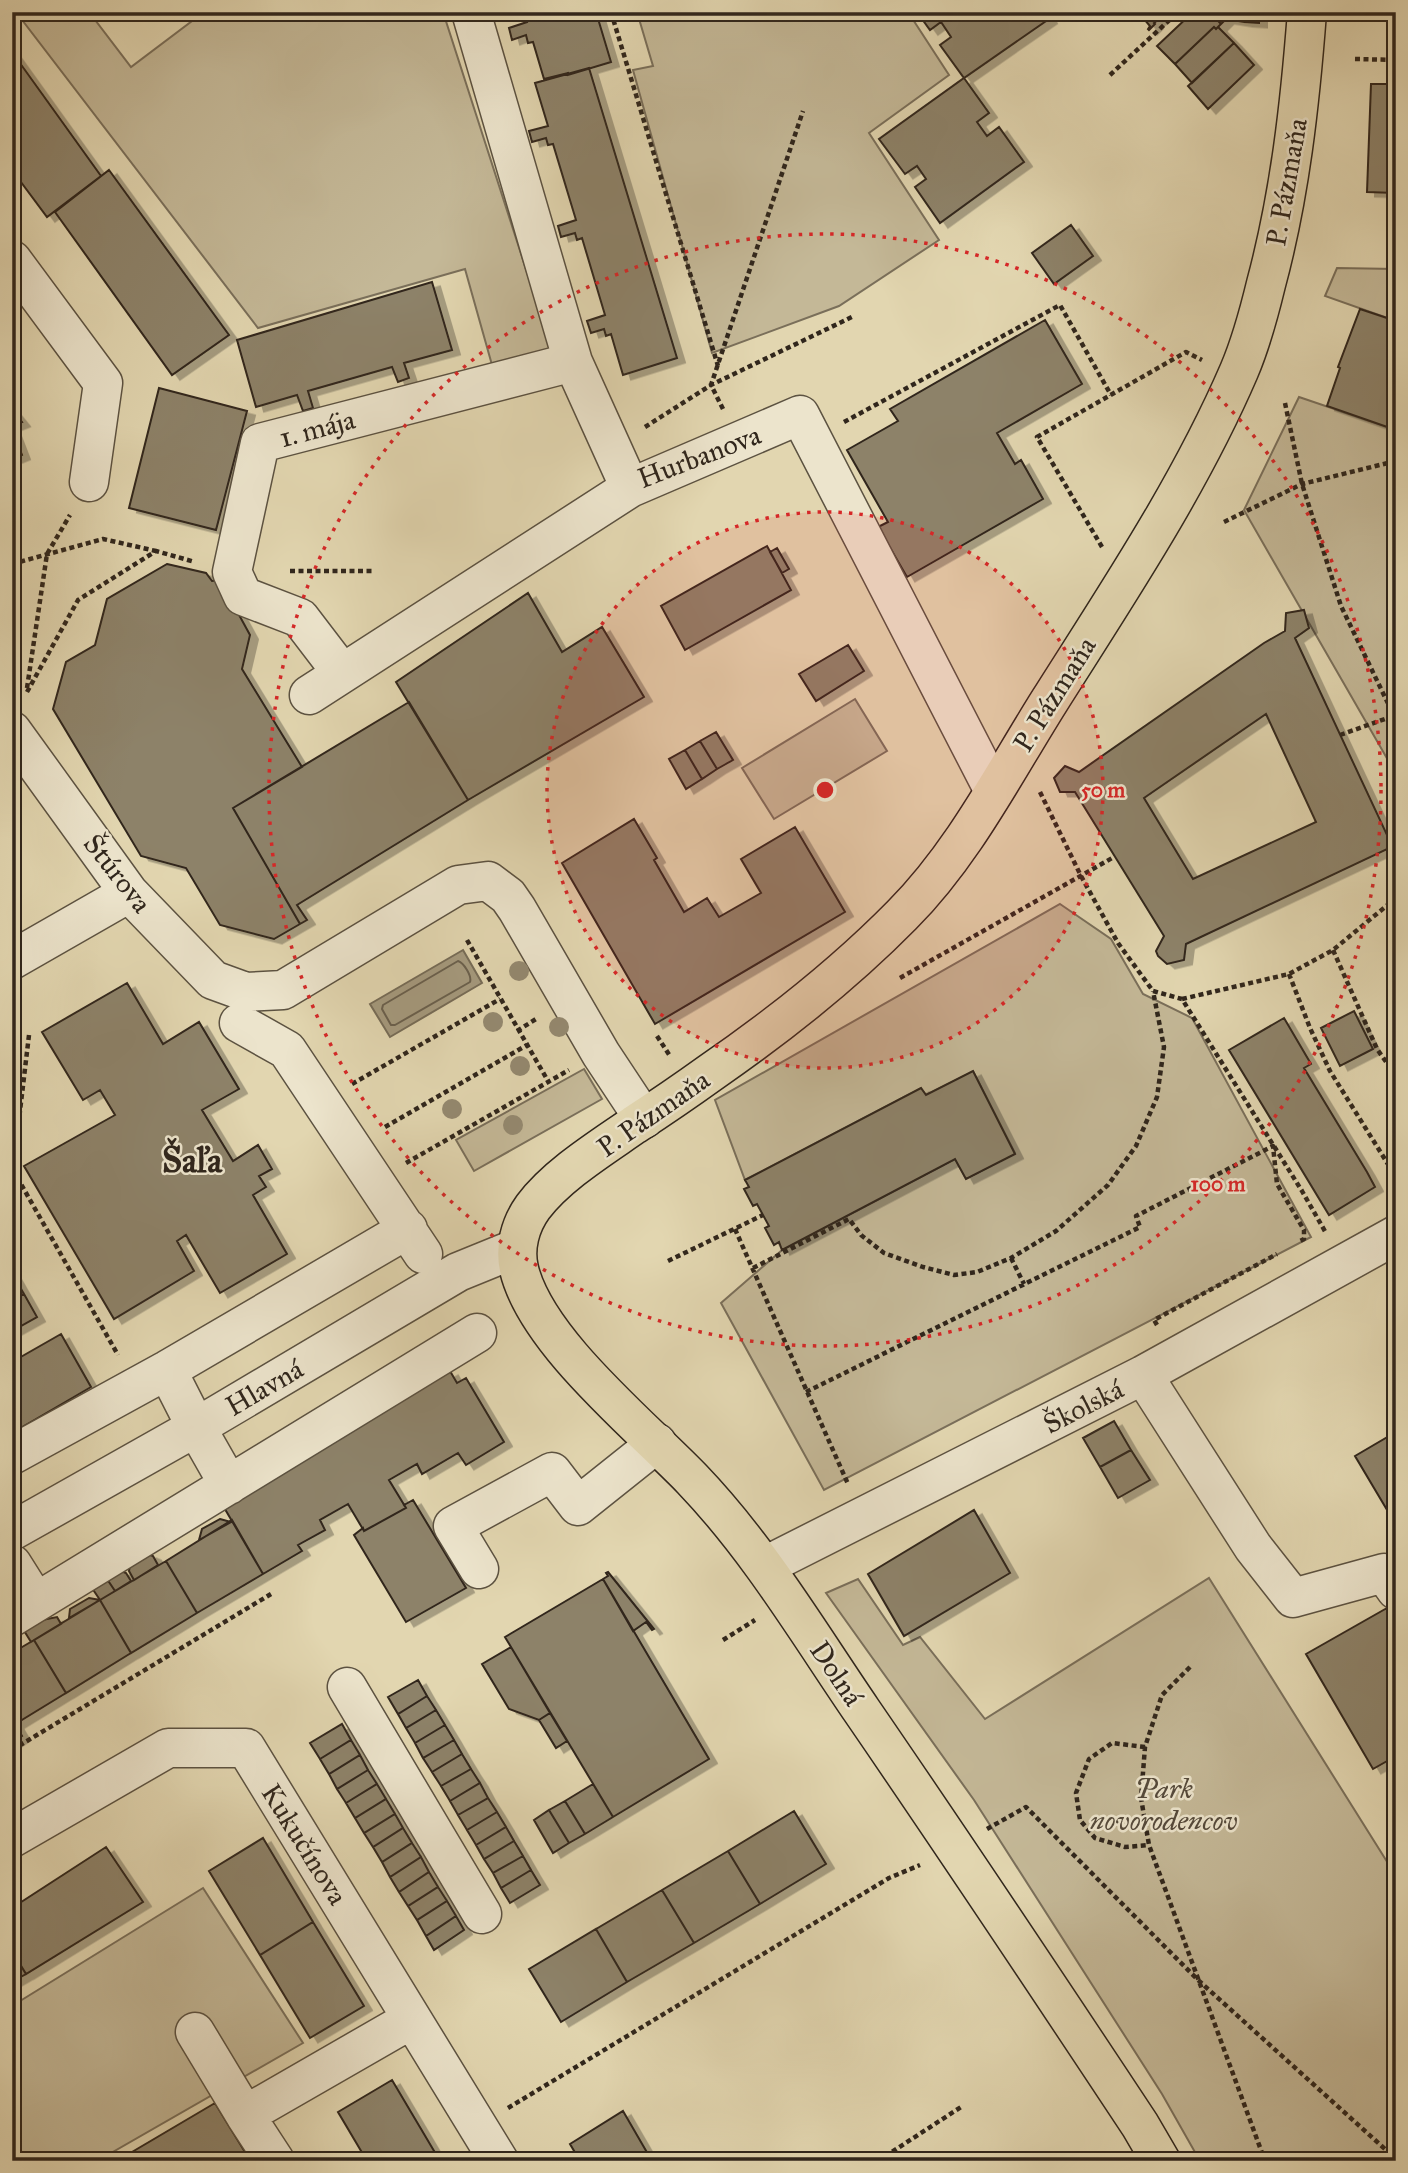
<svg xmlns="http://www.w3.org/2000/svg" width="1408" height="2173" font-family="'IM FELL Great Primer',serif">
  <defs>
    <filter id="shadow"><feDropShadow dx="8" dy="4.5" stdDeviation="0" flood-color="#0004"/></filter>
  </defs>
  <rect width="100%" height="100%" fill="#e2d6b0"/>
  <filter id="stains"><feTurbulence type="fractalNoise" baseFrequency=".00286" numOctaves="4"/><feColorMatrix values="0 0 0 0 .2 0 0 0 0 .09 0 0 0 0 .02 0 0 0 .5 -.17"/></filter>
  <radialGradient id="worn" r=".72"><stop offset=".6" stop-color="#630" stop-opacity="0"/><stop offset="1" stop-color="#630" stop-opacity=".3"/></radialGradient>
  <!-- green -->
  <path fill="#c4b897" stroke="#7a6f5a" stroke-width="2" d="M16 12H89L131 67 204 12H443L554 356 494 372 465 269 258 328Z
    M637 12H908L949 75 869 133 939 240 839 306 712 353 633 70 653 66Z
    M1337 268 1396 269V321L1325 296Z
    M1299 397 1393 429 1396 421V774L1244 510Z
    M855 699 887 751 774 819 742 768Z
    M1060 904 1111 939 1143 994 1192 1018 1311 1237 824 1490 721 1303 782 1250 955 1159 966 1179 1015 1153 973 1071 926 1095 921 1088 745 1180 715 1100Z
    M584 1069 602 1099 474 1171 456 1140Z
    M1209 1578 1396 1876V2161H1200L1162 2094 974 1800 826 1593 858 1579 903 1645 920 1637 985 1719Z
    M203 1888 303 2043 97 2161H12V2006Z"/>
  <!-- water -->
  <path fill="#a59a7e" stroke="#766c57" stroke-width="2" d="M463 950 482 983 390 1037 370 1004Z"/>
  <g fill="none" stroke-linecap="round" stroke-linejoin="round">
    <!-- shore -->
    <path stroke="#6a604d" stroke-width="2" d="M458 961C464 963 472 976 470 982L395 1025H391L382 1009 383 1005Z"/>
  </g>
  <!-- building -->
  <path fill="#8d8269" stroke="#30261c" stroke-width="2" fill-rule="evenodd" filter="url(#shadow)" d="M524 12H596L611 62 568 75V73L544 79 533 42 528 43 526 35 512 40 509 28 527 22Z
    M917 12H1044L1049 19 964 78 940 45 951 37 941 22 930 30Z
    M1138 12H1168L1154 23 1155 24 1149 30 1148 29 1150 26Z
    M1193 12H1210L1221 24 1216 29 1214 27 1175 64 1157 46Z
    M1210 12H1245V22L1226 19 1221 24Z
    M1245 12H1259V23L1245 22Z
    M1214 27 1216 29 1218 27 1234 43 1192 83 1175 64Z
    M1234 43 1254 65 1208 109 1188 86Z
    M12 52 101 176 47 217 12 170Z
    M589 68 677 358 623 375 611 334 606 336 604 329 591 333 587 321 605 315 582 238 577 240 575 233 561 237 558 226 576 220 553 144 548 145 546 138 532 142 529 131 548 126 535 83Z
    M964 78 989 113 977 122 987 136 999 127 1024 162 940 223 915 187 926 179 917 166 905 174 879 139Z
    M1371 84H1396L1395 193 1367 192Z
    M109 170 229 335 172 375 55 212Z
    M1071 225 1093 256 1054 284 1032 253Z
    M432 282 452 350 404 363 409 378 398 382 392 367 308 391 313 408 303 411 297 395 256 407 237 340Z
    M1360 309 1396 321V421L1393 429 1327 406 1340 368 1338 367Z
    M1045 320 1082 384 997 433 1015 464 1021 460 1043 499 907 577 878 527 888 522 847 450 898 421 890 409Z
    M159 388 247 411 216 530 129 508Z
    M12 410 22 422 12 426Z
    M12 429 22 455 12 459Z
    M767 546 791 590 685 650 661 606Z
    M777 548 789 569 782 573 770 552Z
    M167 564 206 573 212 581 220 580 250 635 242 669 302 767 233 808 300 924 274 939 220 925 186 868 141 856 53 709 66 662 95 645 107 599Z
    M528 593 562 652 602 627 644 697 468 800 396 682Z
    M1304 610 1309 628 1295 638 1387 835 1396 831V853L1387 849 1186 944 1184 960 1167 964 1158 956 1156 951 1164 936 1075 792H1060L1054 778 1065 766 1079 772 1264 643 1285 631 1286 613ZM1266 714 1316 822 1193 879 1144 798Z
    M848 645 864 671 816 701 799 674Z
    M409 702 468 800 297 905 307 920 300 924 233 808Z
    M716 732 733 760 717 769 700 741Z
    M700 741 717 769 702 779 685 750Z
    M685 750 702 779 686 789 669 759Z
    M634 819 657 858 654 860 684 912 707 898 719 917 761 893 741 859 795 827 845 912 655 1024 562 863Z
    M127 983 163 1044 199 1022 239 1089 202 1110 233 1161 258 1145 272 1169 259 1176 266 1187 253 1195 287 1254 220 1293 186 1235 177 1241 194 1271 114 1319 24 1166 115 1115 100 1090 83 1100 42 1032Z
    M1354 1011 1373 1049 1340 1066 1321 1028Z
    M1284 1018 1311 1064 1304 1068 1367 1172 1375 1187 1329 1215 1229 1050Z
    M973 1071 1015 1154 966 1179 955 1159 782 1250 779 1242 774 1245 765 1228 769 1226 757 1204 753 1206 744 1189 749 1187 745 1180 921 1088 926 1095Z
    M12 1273 24 1294 12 1300Z
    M24 1294 37 1317 12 1331V1300Z
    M61 1334 91 1387 12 1433V1362Z
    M450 1371 457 1383 466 1378 504 1442 466 1465 458 1453 422 1474 417 1464 389 1480 406 1508 364 1531 348 1504 320 1520 325 1530 298 1545 302 1551 263 1574 222 1504Z
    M1114 1421 1131 1450 1100 1467 1083 1438Z
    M1396 1432V1525L1355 1456Z
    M1131 1450 1150 1480 1118 1498 1100 1467Z
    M413 1500 466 1588 406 1622 354 1535 363 1528 364 1531 406 1508 404 1505Z
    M974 1510 1010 1573 904 1636 868 1574Z
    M220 1519 231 1522 199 1540 202 1529Z
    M232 1520 263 1574 197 1613 166 1561Z
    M148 1554 153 1556 158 1565 134 1580 129 1571 130 1565Z
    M166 1561 197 1613 131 1653 100 1600Z
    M121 1571 126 1573 131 1581 115 1591 107 1579Z
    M608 1572 654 1629 652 1630 646 1622 633 1631 603 1579 608 1576 606 1573Z
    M107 1579 115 1591 100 1600 92 1588Z
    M603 1579 709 1759 613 1817 505 1637Z
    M89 1598 100 1600 69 1618 70 1609Z
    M100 1600 131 1653 66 1693 34 1640Z
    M1387 1608 1396 1623V1756L1373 1769 1306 1654Z
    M57 1617 61 1624 31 1642 23 1629 37 1621Z
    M34 1640 66 1693 12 1726V1653Z
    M511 1647 550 1713 539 1720 509 1709 482 1664Z
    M418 1680 427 1696 398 1714 388 1697Z
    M427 1696 436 1710 406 1728 398 1714Z
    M436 1710 445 1725 415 1743 406 1728Z
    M550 1713 567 1741 556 1748 539 1720Z
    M15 1724 22 1736 12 1743V1726Z
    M342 1724 351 1740 320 1759 310 1743Z
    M445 1725 454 1740 423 1758 415 1743Z
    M351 1740 360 1755 329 1774 320 1759Z
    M454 1740 462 1754 432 1772 423 1758Z
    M462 1754 471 1769 441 1786 432 1772Z
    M360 1755 368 1770 337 1789 329 1774Z
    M471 1769 480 1783 450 1801 441 1786Z
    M368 1770 377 1784 346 1803 337 1789Z
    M480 1783 488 1798 458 1815 450 1801Z
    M377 1784 386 1799 355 1818 346 1803Z
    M593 1784 613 1817 585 1834 565 1801Z
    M488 1798 497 1812 467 1830 458 1815Z
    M386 1799 395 1814 364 1833 355 1818Z
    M565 1801 585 1834 569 1843 549 1810Z
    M549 1810 569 1843 553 1853 534 1820Z
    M794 1811 826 1864 760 1904 728 1851Z
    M497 1812 506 1827 476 1845 467 1830Z
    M395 1814 403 1828 373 1847 364 1833Z
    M506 1827 514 1841 484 1859 476 1845Z
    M403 1828 412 1843 382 1862 373 1847Z
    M263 1838 313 1922 260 1955 209 1871Z
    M514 1841 523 1856 493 1873 484 1859Z
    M412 1843 421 1857 390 1877 382 1862Z
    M106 1847 143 1902 26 1974 12 1951V1908Z
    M728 1851 760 1904 694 1943 662 1890Z
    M523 1856 531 1870 501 1888 493 1873Z
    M421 1857 429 1872 399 1892 390 1877Z
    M531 1870 540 1885 510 1903 501 1888Z
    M429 1872 438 1887 408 1906 399 1892Z
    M438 1887 447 1901 417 1920 408 1906Z
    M662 1890 694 1943 627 1982 596 1929Z
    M447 1901 456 1916 426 1936 417 1920Z
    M456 1916 464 1930 434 1950 426 1936Z
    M313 1922 364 2006 310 2038 260 1955Z
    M596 1929 627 1982 561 2022 529 1969Z
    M12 1951 26 1974 12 1982Z
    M392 2080 440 2161H367L338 2112Z
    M215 2103 248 2157 241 2161H138L132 2152Z
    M623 2111 652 2161H580L570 2144Z
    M132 2152 138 2161H116Z"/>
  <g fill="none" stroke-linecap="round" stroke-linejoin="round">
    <defs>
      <path id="minor" d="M471 12 573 362 630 488
        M12 260 103 383 89 482
        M342 673 300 618 243 596 232 572 260 443 573 362
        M309 695 630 488 800 415 994 791
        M12 731 129 893 213 980 246 992 283 990 458 885 488 881 508 896 517 909 601 1054 644 1119
        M12 960 129 893
        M239 1023 287 1050 423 1254
        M167 1370 196 1427 229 1485
        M1143 1375 1253 1547 1293 1598 1384 1573 1396 1590
        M12 1455 167 1370 408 1229
        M12 1531 200 1425 458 1272 517 1248
        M12 1564 36 1602
        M765 1566 1143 1375 1396 1235
        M479 1569 453 1526 552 1472 578 1506 657 1443
        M12 1617 477 1333
        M347 1687 482 1914
        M12 1838 168 1748H246L499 2161
        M195 2032 245 2115
        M275 2161 245 2115 412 2019"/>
      <path id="major" d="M1161 2161 1140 2125C1048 1986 956 1848 862 1711 808 1632 759 1549 692 1479 641 1426 536 1341 519 1269 514 1248 520 1225 533 1207 557 1175 601 1148 634 1125 660 1108 685 1091 710 1073 778 1026 844 974 902 915 963 854 1004 773 1050 700 1117 594 1189 487 1239 371 1251 343 1259 313 1266 284 1290 195 1300 104 1307 12"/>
    </defs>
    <!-- minor casing -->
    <use href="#minor" stroke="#5c5241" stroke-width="41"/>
    <!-- major casing -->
    <use href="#major" stroke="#30261c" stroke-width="41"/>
    <!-- path -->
    <path stroke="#30261c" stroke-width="4.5" stroke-dasharray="5 3.5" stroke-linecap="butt" d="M611 12 718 366
      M1355 59 1396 60
      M1110 75 1178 12
      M1285 403 1302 484 1341 606 1396 720
      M723 409 711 385 803 111
      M844 422 1060 305 1111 395
      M645 427 711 385 854 316
      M1224 522 1302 484 1396 461
      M1102 547 1037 437 1186 352 1202 360
      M12 564 103 539 156 551
      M290 571H373
      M27 688 47 554 70 515
      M27 692 78 600 156 551 195 562
      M1340 735 1396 715
      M1040 792 1081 876 1118 943 1153 991 1182 999 1302 1191 1326 1233
      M467 940 548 1081
      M1333 950 1377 1049 1396 1076
      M1289 974 1310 1028 1330 1071 1396 1177
      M900 978 1114 857
      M1182 999 1289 974 1333 950 1396 898
      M517 1031 536 1019
      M29 1035 13 1170 118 1355
      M657 1036 670 1056
      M352 1084 500 999
      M385 1127 527 1045
      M406 1163 569 1070
      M735 1229 848 1484
      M1011 1258 1024 1284
      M668 1261 763 1215
      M753 1268 849 1219 861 1235 884 1253 923 1267 954 1275 977 1272 1011 1258 1056 1231 1108 1185 1136 1146 1157 1097 1164 1047 1153 991
      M1157 1325 1154 1320 1277 1254
      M806 1392 1140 1227 1136 1216 1273 1146 1277 1184 1304 1230V1239L1300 1241
      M723 1640 755 1620
      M1190 1667 1162 1695 1145 1747 1141 1798 1149 1845 1265 2161
      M1145 1747 1112 1743 1089 1759 1076 1793 1080 1820 1095 1838 1125 1847 1149 1845
      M12 1750 271 1594
      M987 1829 1026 1807 1198 1980 1396 2159
      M508 2108 889 1878 920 1865
      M878 2161 961 2107"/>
    <!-- minor -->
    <use href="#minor" stroke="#ece4cc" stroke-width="38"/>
    <!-- major -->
    <use href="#major" stroke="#e2d6b0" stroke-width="38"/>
  </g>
  <!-- trees -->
  <g fill="#948970">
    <circle cx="519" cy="971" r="10"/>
    <circle cx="493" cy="1022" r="10"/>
    <circle cx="559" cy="1027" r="10"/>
    <circle cx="520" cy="1066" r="10"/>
    <circle cx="452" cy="1109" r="10"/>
    <circle cx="513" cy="1125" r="10"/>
  </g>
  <!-- distance rings -->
  <circle cx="825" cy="790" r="278" fill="#d62828" fill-opacity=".12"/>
  <g fill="none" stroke="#d62828" stroke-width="3.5" stroke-dasharray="3.5 7">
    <circle cx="825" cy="790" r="278"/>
    <circle cx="825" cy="790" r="556"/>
  </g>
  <g text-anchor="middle" stroke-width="5" stroke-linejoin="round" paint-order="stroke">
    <!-- street labels -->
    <g font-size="28" fill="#30261c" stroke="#ece4cc">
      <text transform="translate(1286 182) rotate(-80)" y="10">P. Pázmaňa</text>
      <text transform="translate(317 428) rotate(-15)" y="10">1. mája</text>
      <text transform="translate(699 456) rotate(-21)" y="10">Hurbanova</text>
      <text transform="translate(1054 694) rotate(-58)" y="10">P. Pázmaňa</text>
      <text transform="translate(118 873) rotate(52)" y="10">Štúrova</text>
      <text transform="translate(653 1113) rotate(-35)" y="10">P. Pázmaňa</text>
      <text transform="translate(264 1387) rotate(-30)" y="10">Hlavná</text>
      <text transform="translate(1083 1406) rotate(-27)" y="10">Školská</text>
      <text transform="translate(837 1673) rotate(56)" y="10">Dolná</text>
      <text transform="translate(305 1844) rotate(58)" y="10">Kukučínova</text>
    </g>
    <!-- park labels -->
    <g font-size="28" font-style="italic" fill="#554a3b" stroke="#ece4cc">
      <text x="1164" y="1798">Park<tspan x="1164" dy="32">novorodencov</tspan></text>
    </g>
    <!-- district labels -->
    <g font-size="35" font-weight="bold" fill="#30261c" stroke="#ece4cc">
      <text x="192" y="1172">Šaľa</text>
    </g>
  </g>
  <circle cx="825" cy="790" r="10" fill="#d62828" stroke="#ece4cc" stroke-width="3.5"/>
  <g font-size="21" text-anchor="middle" font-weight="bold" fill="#d62828" stroke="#ece4cc" stroke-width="5" stroke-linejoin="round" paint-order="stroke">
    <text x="1103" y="797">50 m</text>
    <text x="1218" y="1191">100 m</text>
  </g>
  <!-- margin -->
  <rect width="1408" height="2173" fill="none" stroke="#e2d6b0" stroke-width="42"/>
  <rect x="14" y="14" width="1380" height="2145" fill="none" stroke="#30261c" stroke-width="3.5"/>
  <rect x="21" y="21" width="1366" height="2131" fill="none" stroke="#30261c" stroke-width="2"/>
  <rect width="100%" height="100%" filter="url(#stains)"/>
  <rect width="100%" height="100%" fill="url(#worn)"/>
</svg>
